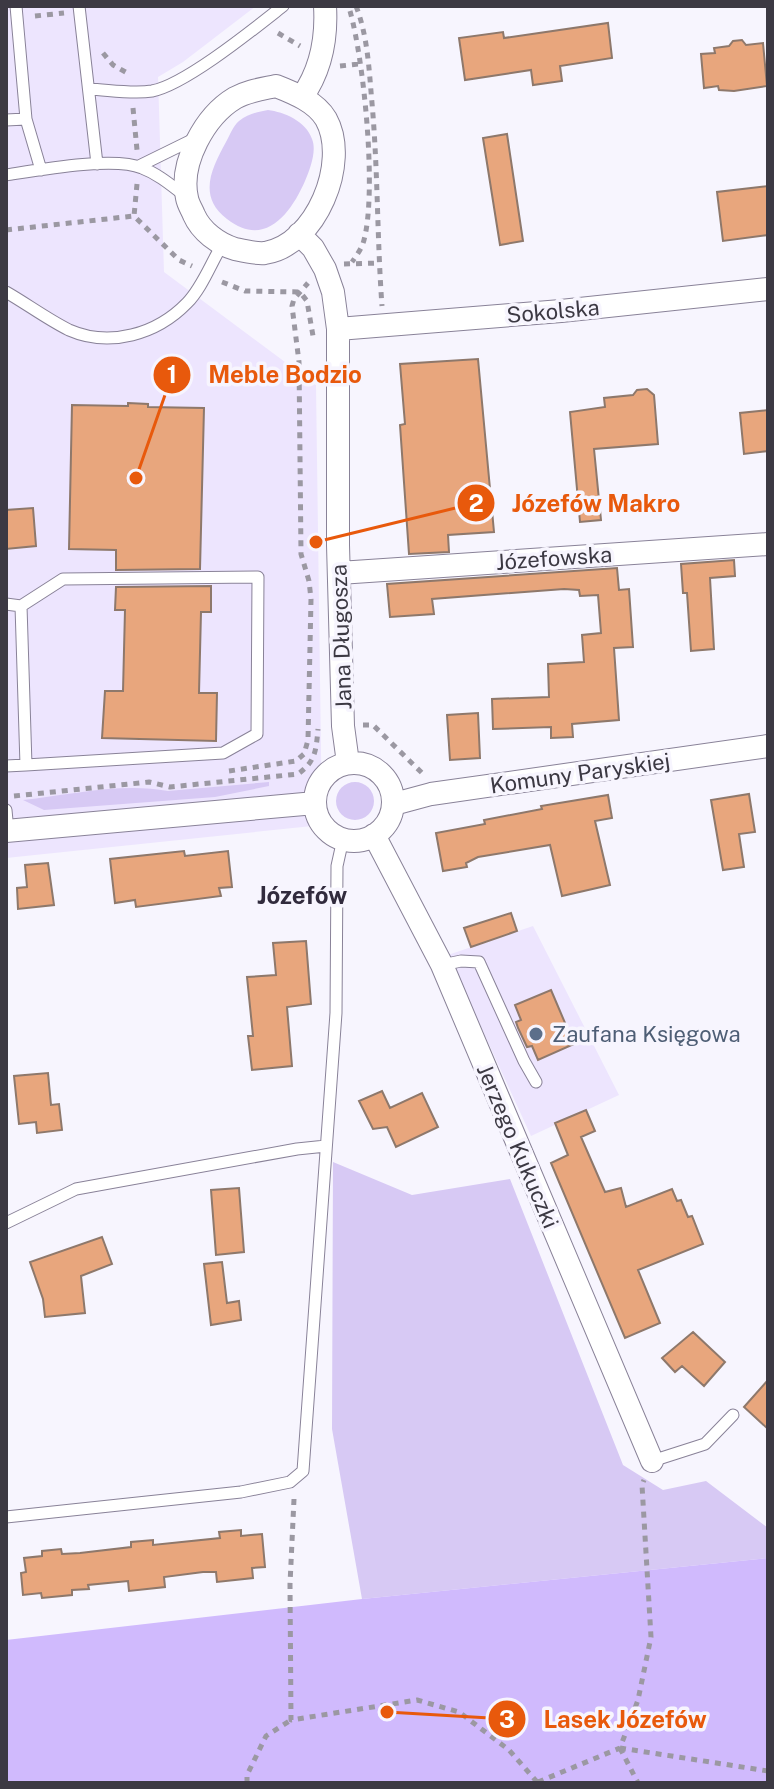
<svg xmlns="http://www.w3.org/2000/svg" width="774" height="1789" font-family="'Public Sans',sans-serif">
  <rect width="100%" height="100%" fill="#f7f5fe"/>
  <!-- built -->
  <path fill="#ede5fe" d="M6 6H256L183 62 158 77 164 272 316 385 322 825 6 858Z
    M533 926 619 1095 531 1136 448 955Z"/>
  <!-- green -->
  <path fill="#d7c9f4" d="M268 110C284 112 306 121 312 139 317 151 310 169 305 181 291 213 265 249 227 219 197 196 212 168 226 142 230 135 233 126 239 121 248 114 257 112 268 110Z
    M269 782V786L215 797 44 810 23 800C69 795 122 782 168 791Z
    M336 801a19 19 0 1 1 38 0a19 19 0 1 1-38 0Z
    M333 1162 412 1195 510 1179 623 1465 663 1490 706 1481 768 1528V1558L362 1599 332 1429Z"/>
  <!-- forest -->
  <path fill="#d0bafd" d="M768 1558V1783H6V1640L362 1599Z"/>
  <!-- building -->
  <path fill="#e8a67d" stroke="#8e786b" stroke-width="2" d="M608 23 612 58 560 66 562 81 533 85 531 70 465 80 459 38 503 32 504 38Z
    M742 40 746 45 763 43 767 86 734 91 719 90 718 86 704 88 701 54 715 53 714 48 729 46 733 41Z
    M507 134 523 241 500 245 483 138Z
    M768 186V235L723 241 717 192Z
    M478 359 494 532 448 535 449 552 409 554 400 425 405 424 400 364Z
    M647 389 654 395 658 444 594 449 601 520 580 522 570 412 605 407 604 398 633 395 637 390Z
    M128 403 148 404V407L204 408 200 569 116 570V550L69 549 72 405 128 406Z
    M768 410V451L744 454 740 413Z
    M33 508 36 546 6 549V510Z
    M734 560 735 576 710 578 714 649 691 651 687 593H683L681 564Z
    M617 568 619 590 629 589 633 647 614 648 619 720 572 724 573 737 551 738V727L493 729 492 699 549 697 548 664 584 662 582 635 601 633 598 595 580 596 579 590 564 589 432 599 434 614 390 617 387 584Z
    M211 586V612H201L199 693H217L216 741 102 738 105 691H123L125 610H115L116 587Z
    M478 713 480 758 450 760 447 715Z
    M749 794 755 832 739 834 744 867 723 870 711 800Z
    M608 795 612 818 595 821 610 885 562 896 550 845 478 857 466 863 467 867 443 871 436 833 485 824 484 820 542 809 541 806Z
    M184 851 185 856 228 851 232 887 219 888 221 896 136 907 135 900 115 903 110 859Z
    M48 863 54 905 18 909 17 888 27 887 25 865Z
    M511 913 517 931 471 947 464 928Z
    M306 941 311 1004 287 1007 292 1066 252 1070 248 1036H253L247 977 276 975 273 943Z
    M551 990 574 1044 538 1060 532 1046 527 1047 518 1028 516 1022 521 1020 515 1005Z
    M48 1073 51 1105 59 1104 62 1130 37 1133 36 1122 19 1124 14 1076Z
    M382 1091 390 1108 422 1093 438 1127 396 1147 387 1127 373 1129 359 1101Z
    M586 1110 595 1131 581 1137 605 1192 621 1188 626 1207 672 1189 677 1201 681 1200 688 1217 692 1216 703 1244 638 1270 660 1323 625 1338 551 1163 568 1155 555 1123Z
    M239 1188 244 1252 216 1255 211 1190Z
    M102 1237 112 1264 81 1276 85 1313 45 1317 43 1299 30 1262Z
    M222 1262 227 1303 239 1301 241 1320 211 1325 204 1264Z
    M693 1332 725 1362 704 1386 682 1366 675 1372 662 1358Z
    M768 1380V1429L744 1407Z
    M241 1530V1536L262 1534 265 1567 252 1568 253 1578 217 1582 216 1572H203L164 1577 165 1587 129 1591 128 1581 88 1585 89 1589 72 1590V1595L42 1598 41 1593 23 1595 21 1573 26 1572 24 1558 42 1556V1551L61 1549 62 1554 80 1553 131 1547V1542L153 1540V1545L220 1538 219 1532Z"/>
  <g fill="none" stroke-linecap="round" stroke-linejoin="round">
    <defs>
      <path id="service" d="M16 6 26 119 41 170
        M79 6 97 164
        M89 89C110 90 132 94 152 91 185 85 255 28 283 6
        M6 120 26 119
        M139 166 196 138
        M6 175C38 170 114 156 142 168 158 174 171 185 184 195
        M6 292C27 304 47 319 69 330 110 348 157 334 187 303 202 288 211 263 222 245
        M6 604 21 606
        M6 766 26 765 223 753 257 734 258 577 63 579 21 606 26 765
        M6 810 8 831
        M442 965 461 961 479 962 524 1061 536 1082
        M6 1223 76 1189 297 1149 326 1146
        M652 1461 705 1444 733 1415
        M6 1517 241 1492 290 1482 303 1471 336 1013 337 866 343 839"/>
      <path id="minor" d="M276 86C294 93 316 102 326 119 350 162 316 245 265 253 256 254 244 251 235 249 218 244 201 231 194 215 192 210 188 204 187 198 179 163 205 116 235 98 247 91 262 89 276 86Z
        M302 97C321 70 327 39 325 6
        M299 234 313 248 325 269 333 292 338 329V545L343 726 348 763
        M338 329 561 311 768 289
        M339 573 768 544
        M315 802a39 39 0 1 1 78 0a39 39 0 1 1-78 0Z
        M394 804 431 794 768 746
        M6 831 315 803
        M374 835 442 965 652 1461"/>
    </defs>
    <!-- service casing -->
    <use href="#service" stroke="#898298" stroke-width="13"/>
    <!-- minor casing -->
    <use href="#minor" stroke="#898298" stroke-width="24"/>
    <!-- path -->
    <path stroke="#9b98a2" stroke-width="5" stroke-dasharray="6 6" stroke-linecap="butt" d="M356 6C368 37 369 70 372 103 378 171 377 238 382 306
      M350 11C364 61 377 191 364 240 362 248 357 255 352 262
      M35 16 64 13
      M278 33 300 46
      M103 53 113 65 129 74
      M340 66 359 64
      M133 108 137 150
      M137 184 134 216 179 260 192 266
      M6 230 134 216
      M344 264 379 263
      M222 282 245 291 300 292 307 301 313 336
      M363 725H373L422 773
      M229 771 296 761 304 754 308 740 311 599 309 581 301 554 299 362 292 306 294 299 308 283
      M14 796 149 782 170 787 298 774C316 761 316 750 318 729
      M294 1499 290 1584 291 1720 417 1700 459 1712 509 1750 537 1782
      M620 1748 768 1771
      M620 1748 638 1783
      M538 1782 620 1748 638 1700 651 1637 642 1485 644 1480
      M247 1783V1775L266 1736 291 1720"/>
    <!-- service -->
    <use href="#service" stroke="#fff" stroke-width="11"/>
    <!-- minor -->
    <use href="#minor" stroke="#fff" stroke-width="22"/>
  </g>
  <!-- markers -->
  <circle fill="#5c6f8a" stroke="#f7f5fe" stroke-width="3" cx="536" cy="1034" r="8"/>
  <g text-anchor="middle" stroke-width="7" stroke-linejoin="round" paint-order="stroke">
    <!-- street labels -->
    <g font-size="22" fill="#3c3943" stroke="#f7f5fe">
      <text transform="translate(553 311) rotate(-5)" y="8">Sokolska</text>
      <text transform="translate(554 558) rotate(-4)" y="8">Józefowska</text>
      <text transform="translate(341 637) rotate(-92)" y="8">Jana Długosza</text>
      <text transform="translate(580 773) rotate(-8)" y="8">Komuny Paryskiej</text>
      <text transform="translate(518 1146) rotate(67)" y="8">Jerzego Kukuczki</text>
    </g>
    <!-- service labels -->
    <g font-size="22" fill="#4e5e75" stroke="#f7f5fe" text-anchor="start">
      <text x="552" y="1042">Zaufana Księgowa</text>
    </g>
    <!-- neighbourhood labels -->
    <g font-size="24" font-weight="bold" fill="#312b3d" stroke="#f7f5fe">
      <text x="302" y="904">Józefów</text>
    </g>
  </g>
  <!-- callouts -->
  <path fill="none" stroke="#e8590c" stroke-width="3" d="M136 478L172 375M316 542L476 503M387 1712L507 1719"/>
  <g fill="#e8590c" stroke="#f7f5fe" stroke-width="3">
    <circle cx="136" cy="478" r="8"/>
    <circle cx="316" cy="542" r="8"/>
    <circle cx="387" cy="1712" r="8"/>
    <circle cx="172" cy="375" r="20"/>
    <circle cx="476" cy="503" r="20"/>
    <circle cx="507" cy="1719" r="20"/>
  </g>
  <g font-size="24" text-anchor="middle" font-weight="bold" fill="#fff">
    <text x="172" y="383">1</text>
    <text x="476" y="512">2</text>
    <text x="507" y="1728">3</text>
  </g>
  <g font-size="24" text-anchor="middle" font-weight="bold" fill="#e8590c" stroke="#f7f5fe" stroke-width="7" stroke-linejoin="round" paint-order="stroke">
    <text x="285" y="383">Meble Bodzio</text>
    <text x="596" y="512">Józefów Makro</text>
    <text x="625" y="1728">Lasek Józefów</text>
  </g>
  <!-- border -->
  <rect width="774" height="1789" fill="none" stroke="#3c3943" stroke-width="16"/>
</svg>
